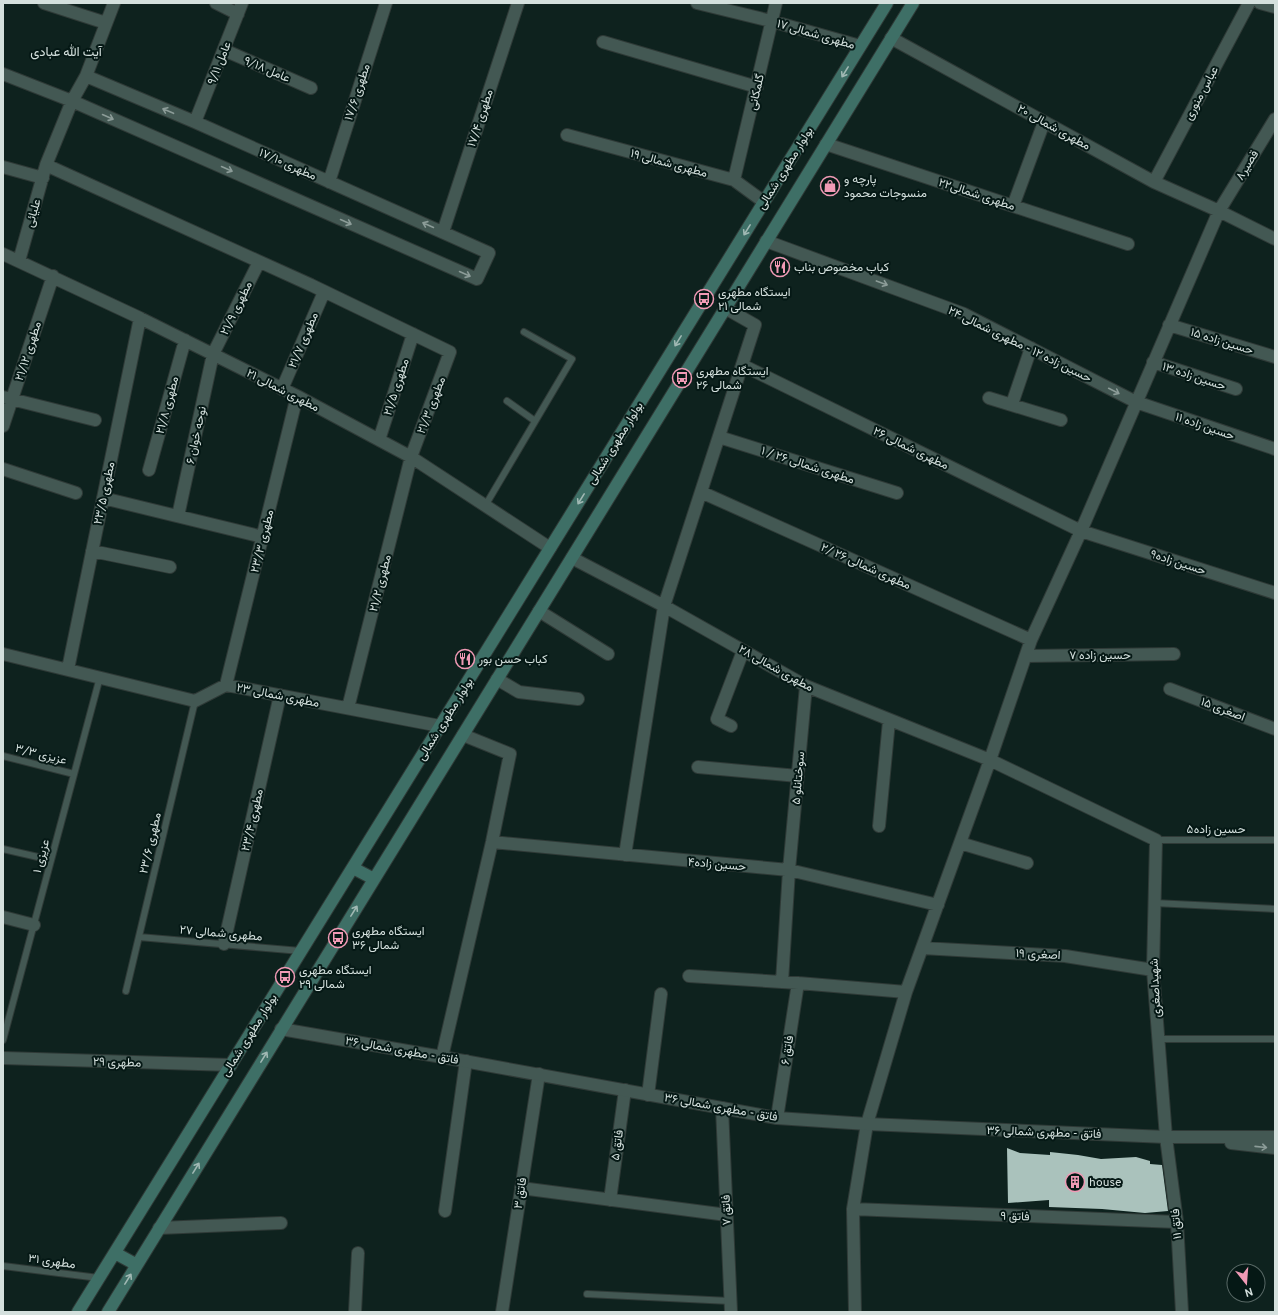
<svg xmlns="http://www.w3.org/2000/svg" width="1278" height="1315" font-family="Overpass,Vazirmatn,sans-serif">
  <rect width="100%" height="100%" fill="#0e221e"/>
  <!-- building -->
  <path fill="#aac2bc" d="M1007 1148 1020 1153 1050 1155V1152L1078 1155 1101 1159 1136 1157 1150 1161V1164L1162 1165 1168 1211 1145 1213 1102 1209 1049 1207V1200L1008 1203Z"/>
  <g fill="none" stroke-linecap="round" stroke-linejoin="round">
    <defs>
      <path id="service" d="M507 401 535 421
        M485 506 572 359 524 332
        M3 756 74 774
        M1156 840H1275
        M3 849 51 860
        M1154 903 1275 909
        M139 937 301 951
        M126 991 195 701
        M1159 1039H1275
        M3 1040 100 677
        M3 1266 99 1278
        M587 1294 730 1301"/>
      <path id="minor" d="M44 3 106 23
        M216 3 238 14
        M697 3 771 21 860 46
        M1260 3 1275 7
        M891 38 1154 182 1219 211 1275 239
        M603 42 757 87
        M224 50 311 88
        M3 74 72 101 477 279 489 253 195 122 86 76
        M195 122 242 3
        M567 135 734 180 764 202
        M826 144 1128 244
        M46 165 311 285 450 352 411 457 348 708
        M3 167 43 178
        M734 180 776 3
        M329 182 386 3
        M1154 182 1249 3
        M1013 206 1044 122
        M443 232 518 3
        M766 241 964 314 1136 402 1275 449
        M3 254 140 318 297 396 411 457 550 548
        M19 261 46 165 72 101 86 76 114 3
        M1169 325 1275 357
        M1153 362 1236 389
        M742 365 1081 531 1275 593
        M282 389 324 292
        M3 397 95 420
        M989 398 1061 420
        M1012 404 1031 348
        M3 426 53 276
        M719 437 897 493
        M379 440 413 334
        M3 469 76 493
        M149 470 185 340
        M701 492 1031 640
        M103 498 263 537
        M178 516 213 354 259 262
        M92 551 170 567
        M572 558 664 606 806 686 990 760 1156 840 1153 970 1166 1137 1177 1222 1182 1312
        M539 611 608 654
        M3 654 195 701 226 685 440 726
        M1026 656 1174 654
        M68 669 140 318
        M497 679 519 692 578 699
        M226 685 297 396
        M1170 689 1275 729
        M731 726 717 719 743 651
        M698 767 798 776
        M879 826 889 721
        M492 842 789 870 938 905
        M960 843 1027 863
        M625 855 664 606 755 325 725 308
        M3 917 34 925
        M224 944 280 695
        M922 948 1065 956 1153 970
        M689 976 798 983 906 992
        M782 982 789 870 806 686
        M442 1057 492 842 510 754 463 735
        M3 1058 231 1065
        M648 1095 661 994
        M722 1108 731 1312
        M777 1118 798 983
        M521 1188 727 1215
        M610 1200 625 1090
        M853 1209 1177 1222
        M445 1211 466 1061
        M159 1228 281 1223
        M355 1312 358 1253
        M502 1312 539 1074
        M855 1312 853 1209 867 1124 906 992 990 760 1031 640 1081 531 1219 211 1275 119"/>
      <path id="tertiary" d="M281 1029 442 1057 777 1118 867 1124 1166 1137H1275
        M1231 1143 1275 1148"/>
      <path id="secondary" d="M353 868 374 879
        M115 1253 137 1265
        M78 1312 887 3
        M108 1312 913 3"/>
    </defs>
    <!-- service casing -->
    <use href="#service" stroke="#2f3a37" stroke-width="8"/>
    <!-- minor casing -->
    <use href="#minor" stroke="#2f3a37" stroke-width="14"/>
    <!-- tertiary casing -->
    <use href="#tertiary" stroke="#2f3a37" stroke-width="14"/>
    <!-- secondary casing -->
    <use href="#secondary" stroke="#2f3a37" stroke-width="14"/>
    <!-- service -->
    <use href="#service" stroke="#435853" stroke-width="6"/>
    <!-- minor -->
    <use href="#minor" stroke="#435853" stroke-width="12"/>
    <!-- tertiary -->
    <use href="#tertiary" stroke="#435853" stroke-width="12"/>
    <!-- secondary -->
    <use href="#secondary" stroke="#3e6f66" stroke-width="12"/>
  </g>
  <!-- one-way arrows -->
  <defs><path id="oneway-shaft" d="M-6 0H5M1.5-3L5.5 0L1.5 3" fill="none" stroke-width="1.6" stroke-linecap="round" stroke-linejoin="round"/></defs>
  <g stroke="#a0b8b3">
    <use href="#oneway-shaft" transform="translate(845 72) rotate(122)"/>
    <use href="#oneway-shaft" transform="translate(747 230) rotate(122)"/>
    <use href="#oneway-shaft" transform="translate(678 341) rotate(122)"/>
    <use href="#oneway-shaft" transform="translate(581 499) rotate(122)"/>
    <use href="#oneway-shaft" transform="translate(354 911) rotate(-58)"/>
    <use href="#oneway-shaft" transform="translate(264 1057) rotate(-58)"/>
    <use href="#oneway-shaft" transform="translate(196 1168) rotate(-58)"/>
    <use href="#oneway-shaft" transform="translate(128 1279) rotate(-58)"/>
  </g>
  <g stroke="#8c9c98">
    <use href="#oneway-shaft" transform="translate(168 111) rotate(-157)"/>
    <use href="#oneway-shaft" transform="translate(108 117) rotate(24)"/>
    <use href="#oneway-shaft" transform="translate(227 169) rotate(24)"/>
    <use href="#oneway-shaft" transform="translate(346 222) rotate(24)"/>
    <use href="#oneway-shaft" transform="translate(428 225) rotate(-156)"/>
    <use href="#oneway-shaft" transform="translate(465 274) rotate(24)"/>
    <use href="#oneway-shaft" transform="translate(882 283) rotate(20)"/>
    <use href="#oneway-shaft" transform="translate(1114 391) rotate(27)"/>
    <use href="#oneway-shaft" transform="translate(1261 1147) rotate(6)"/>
  </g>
  <!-- icons -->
  <defs>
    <symbol id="shop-ring" viewBox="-11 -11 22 22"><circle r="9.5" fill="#051815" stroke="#f09ab5" stroke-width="1.5"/><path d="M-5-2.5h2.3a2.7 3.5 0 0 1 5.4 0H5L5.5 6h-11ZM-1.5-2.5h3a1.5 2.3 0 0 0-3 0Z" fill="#f09ab5"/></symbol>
    <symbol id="restaurant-ring" viewBox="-11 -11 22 22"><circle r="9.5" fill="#051815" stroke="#f09ab5" stroke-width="1.5"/><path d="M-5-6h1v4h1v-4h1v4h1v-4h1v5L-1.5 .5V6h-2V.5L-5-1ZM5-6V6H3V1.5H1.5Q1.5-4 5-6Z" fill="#f09ab5"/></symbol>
    <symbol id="bus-ring" viewBox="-11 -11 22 22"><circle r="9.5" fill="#051815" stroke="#f09ab5" stroke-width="1.5"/><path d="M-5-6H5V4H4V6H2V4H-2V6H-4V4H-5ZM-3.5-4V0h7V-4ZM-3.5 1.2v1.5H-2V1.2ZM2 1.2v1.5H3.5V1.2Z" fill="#f09ab5"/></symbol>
    <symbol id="building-ring" viewBox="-11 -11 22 22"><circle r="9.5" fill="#051815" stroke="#f09ab5" stroke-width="1.5"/><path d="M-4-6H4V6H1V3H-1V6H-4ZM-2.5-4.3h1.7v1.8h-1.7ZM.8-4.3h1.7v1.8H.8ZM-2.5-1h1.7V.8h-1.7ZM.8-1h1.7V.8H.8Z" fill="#f09ab5"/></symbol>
  </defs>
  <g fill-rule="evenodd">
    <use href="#shop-ring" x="819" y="175" width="22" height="22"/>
    <use href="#restaurant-ring" x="769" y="256" width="22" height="22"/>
    <use href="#bus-ring" x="693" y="288" width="22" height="22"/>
    <use href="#bus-ring" x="671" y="367" width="22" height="22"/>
    <use href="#restaurant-ring" x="454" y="648" width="22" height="22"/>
    <use href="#bus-ring" x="327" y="927" width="22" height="22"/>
    <use href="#bus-ring" x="274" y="966" width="22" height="22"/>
    <use href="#building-ring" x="1064" y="1171" width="22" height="22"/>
  </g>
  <g text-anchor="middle" stroke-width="4" stroke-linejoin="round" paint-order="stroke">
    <!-- street labels -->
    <g font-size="12" fill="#d4e0dd" stroke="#051815">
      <text transform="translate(816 34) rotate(16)" y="4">مطهری شمالی ۱۷</text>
      <text transform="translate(219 63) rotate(-68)" y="4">عامل ۹/۱۱</text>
      <text transform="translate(267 69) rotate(23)" y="4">عامل ۹/۱۸</text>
      <text transform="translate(357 92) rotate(-72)" y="4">مطهری ۱۷/۶</text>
      <text transform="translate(756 92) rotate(-77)" y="4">گلمکانی</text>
      <text transform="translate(1201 93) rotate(-62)" y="4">عباس منوری</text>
      <text transform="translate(480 118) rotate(-72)" y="4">مطهری ۱۷/۴</text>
      <text transform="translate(1054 127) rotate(29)" y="4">مطهری شمالی ۲۰</text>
      <text transform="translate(669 163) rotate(15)" y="4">مطهری شمالی ۱۹</text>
      <text transform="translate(288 164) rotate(24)" y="4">مطهری ۱۷/۱۰</text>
      <text transform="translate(1247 165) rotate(-59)" y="4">قصیر۸</text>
      <text transform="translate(785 168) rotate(-58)" y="4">بولوار مطهری شمالی</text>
      <text transform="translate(977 194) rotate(18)" y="4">مطهری شمالی۲۲</text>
      <text transform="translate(33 213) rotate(-74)" y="4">علیائی</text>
      <text transform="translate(236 308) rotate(-64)" y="4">مطهری ۲۱/۹</text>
      <text transform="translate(303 340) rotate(-67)" y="4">مطهری ۲۱/۷</text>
      <text transform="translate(1222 341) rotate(17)" y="4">حسین زاده ۱۵</text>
      <text transform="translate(1020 344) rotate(26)" y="4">حسین زاده ۱۲ - مطهری شمالی ۲۴</text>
      <text transform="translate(28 351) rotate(-72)" y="4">مطهری ۲۱/۱۲</text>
      <text transform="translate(1194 376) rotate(18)" y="4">حسین زاده ۱۳</text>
      <text transform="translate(396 387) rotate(-72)" y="4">مطهری ۲۱/۵</text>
      <text transform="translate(283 390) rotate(27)" y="4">مطهری شمالی ۲۱</text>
      <text transform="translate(167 405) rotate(-75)" y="4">مطهری ۲۱/۸</text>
      <text transform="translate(431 405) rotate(-69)" y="4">مطهری ۲۱/۳</text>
      <text transform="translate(1205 426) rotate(19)" y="4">حسین زاده ۱۱</text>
      <text transform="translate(196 435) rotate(-78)" y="4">نوحه خوان ۶</text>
      <text transform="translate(615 443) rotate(-58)" y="4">بولوار مطهری شمالی</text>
      <text transform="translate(911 448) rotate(26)" y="4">مطهری شمالی ۲۶</text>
      <text transform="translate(808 465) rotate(18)" y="4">مطهری شمالی ۲۶ / ۱</text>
      <text transform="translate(104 493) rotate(-78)" y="4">مطهری ۲۳/۵</text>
      <text transform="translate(262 541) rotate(-76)" y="4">مطهری ۲۳/۳</text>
      <text transform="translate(1178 562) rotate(18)" y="4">حسین زاده۹</text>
      <text transform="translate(866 566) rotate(24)" y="4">مطهری شمالی ۲۶ /۲</text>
      <text transform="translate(380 583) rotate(-76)" y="4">مطهری ۲۱/۲</text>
      <text x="1100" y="659">حسین زاده ۷</text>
      <text transform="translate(776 668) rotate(29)" y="4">مطهری شمالی ۲۸</text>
      <text transform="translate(278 695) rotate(11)" y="4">مطهری شمالی ۲۳</text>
      <text transform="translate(1223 709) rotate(21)" y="4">اصغری ۱۵</text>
      <text transform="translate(445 719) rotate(-58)" y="4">بولوار مطهری شمالی</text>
      <text transform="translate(41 754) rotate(14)" y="4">عزیزی ۳/۳</text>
      <text transform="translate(798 778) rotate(-85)" y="4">سوختانلو ۵</text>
      <text transform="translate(252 820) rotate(-77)" y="4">مطهری ۲۳/۴</text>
      <text x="1216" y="833">حسین زاده۵</text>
      <text transform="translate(150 843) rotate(-77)" y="4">مطهری ۲۳/۶</text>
      <text transform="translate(41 856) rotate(-75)" y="4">عزیزی ۱</text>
      <text transform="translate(717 864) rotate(5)" y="4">حسین زاده۴</text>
      <text transform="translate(221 933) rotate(5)" y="4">مطهری شمالی ۲۷</text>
      <text transform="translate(1038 954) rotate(3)" y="4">اصغری ۱۹</text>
      <text transform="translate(1155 988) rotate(-93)" y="4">شهیداصغری</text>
      <text transform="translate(249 1035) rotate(-58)" y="4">بولوار مطهری شمالی</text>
      <text transform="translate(402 1050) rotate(10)" y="4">فاتق - مطهری شمالی ۳۶</text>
      <text transform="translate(787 1050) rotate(-81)" y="4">فاتق ۶</text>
      <text transform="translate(117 1062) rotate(2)" y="4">مطهری ۲۹</text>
      <text transform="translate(721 1107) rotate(10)" y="4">فاتق - مطهری شمالی ۳۶</text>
      <text transform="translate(1044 1132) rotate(2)" y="4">فاتق - مطهری شمالی ۳۶</text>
      <text transform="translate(617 1145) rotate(-82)" y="4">فاتق ۵</text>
      <text transform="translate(520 1193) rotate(-81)" y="4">فاتق ۳</text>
      <text transform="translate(726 1210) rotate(-92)" y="4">فاتق ۷</text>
      <text transform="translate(1015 1216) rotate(2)" y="4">فاتق ۹</text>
      <text transform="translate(1176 1224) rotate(-95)" y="4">فاتق ۱۱</text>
      <text transform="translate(52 1261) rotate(8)" y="4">مطهری ۳۱</text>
    </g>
    <!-- poi labels -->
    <g font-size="12" fill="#d4e0dd" stroke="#051815" text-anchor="start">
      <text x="844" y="183">پارچه و<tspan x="844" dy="14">منسوجات محمود</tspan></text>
      <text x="794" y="271">كباب مخصوص بناب</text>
      <text x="718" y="296">ایستگاه مطهری<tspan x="718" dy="14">شمالی ۲۱</tspan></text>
      <text x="696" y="375">ایستگاه مطهری<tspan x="696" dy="14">شمالی ۲۶</tspan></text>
      <text x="479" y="663">كباب حسن بور</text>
      <text x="352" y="935">ایستگاه مطهری<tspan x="352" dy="14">شمالی ۳۶</tspan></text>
      <text x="299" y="974">ایستگاه مطهری<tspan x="299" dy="14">شمالی ۲۹</tspan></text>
      <text x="1089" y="1186">house</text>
    </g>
    <!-- neighbourhood labels -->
    <g font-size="13" fill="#d4e0dd" stroke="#051815">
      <text x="66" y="56">آیت الله عبادی</text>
    </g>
  </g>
  <!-- border -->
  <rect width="1278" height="1315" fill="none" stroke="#d4e0dd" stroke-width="8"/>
  <!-- north arrow -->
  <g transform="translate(1246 1283) rotate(163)"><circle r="19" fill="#051815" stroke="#586865"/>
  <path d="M0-3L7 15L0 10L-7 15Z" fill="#f09ab5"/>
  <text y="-6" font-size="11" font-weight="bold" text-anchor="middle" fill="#d4e0dd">N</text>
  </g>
</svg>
